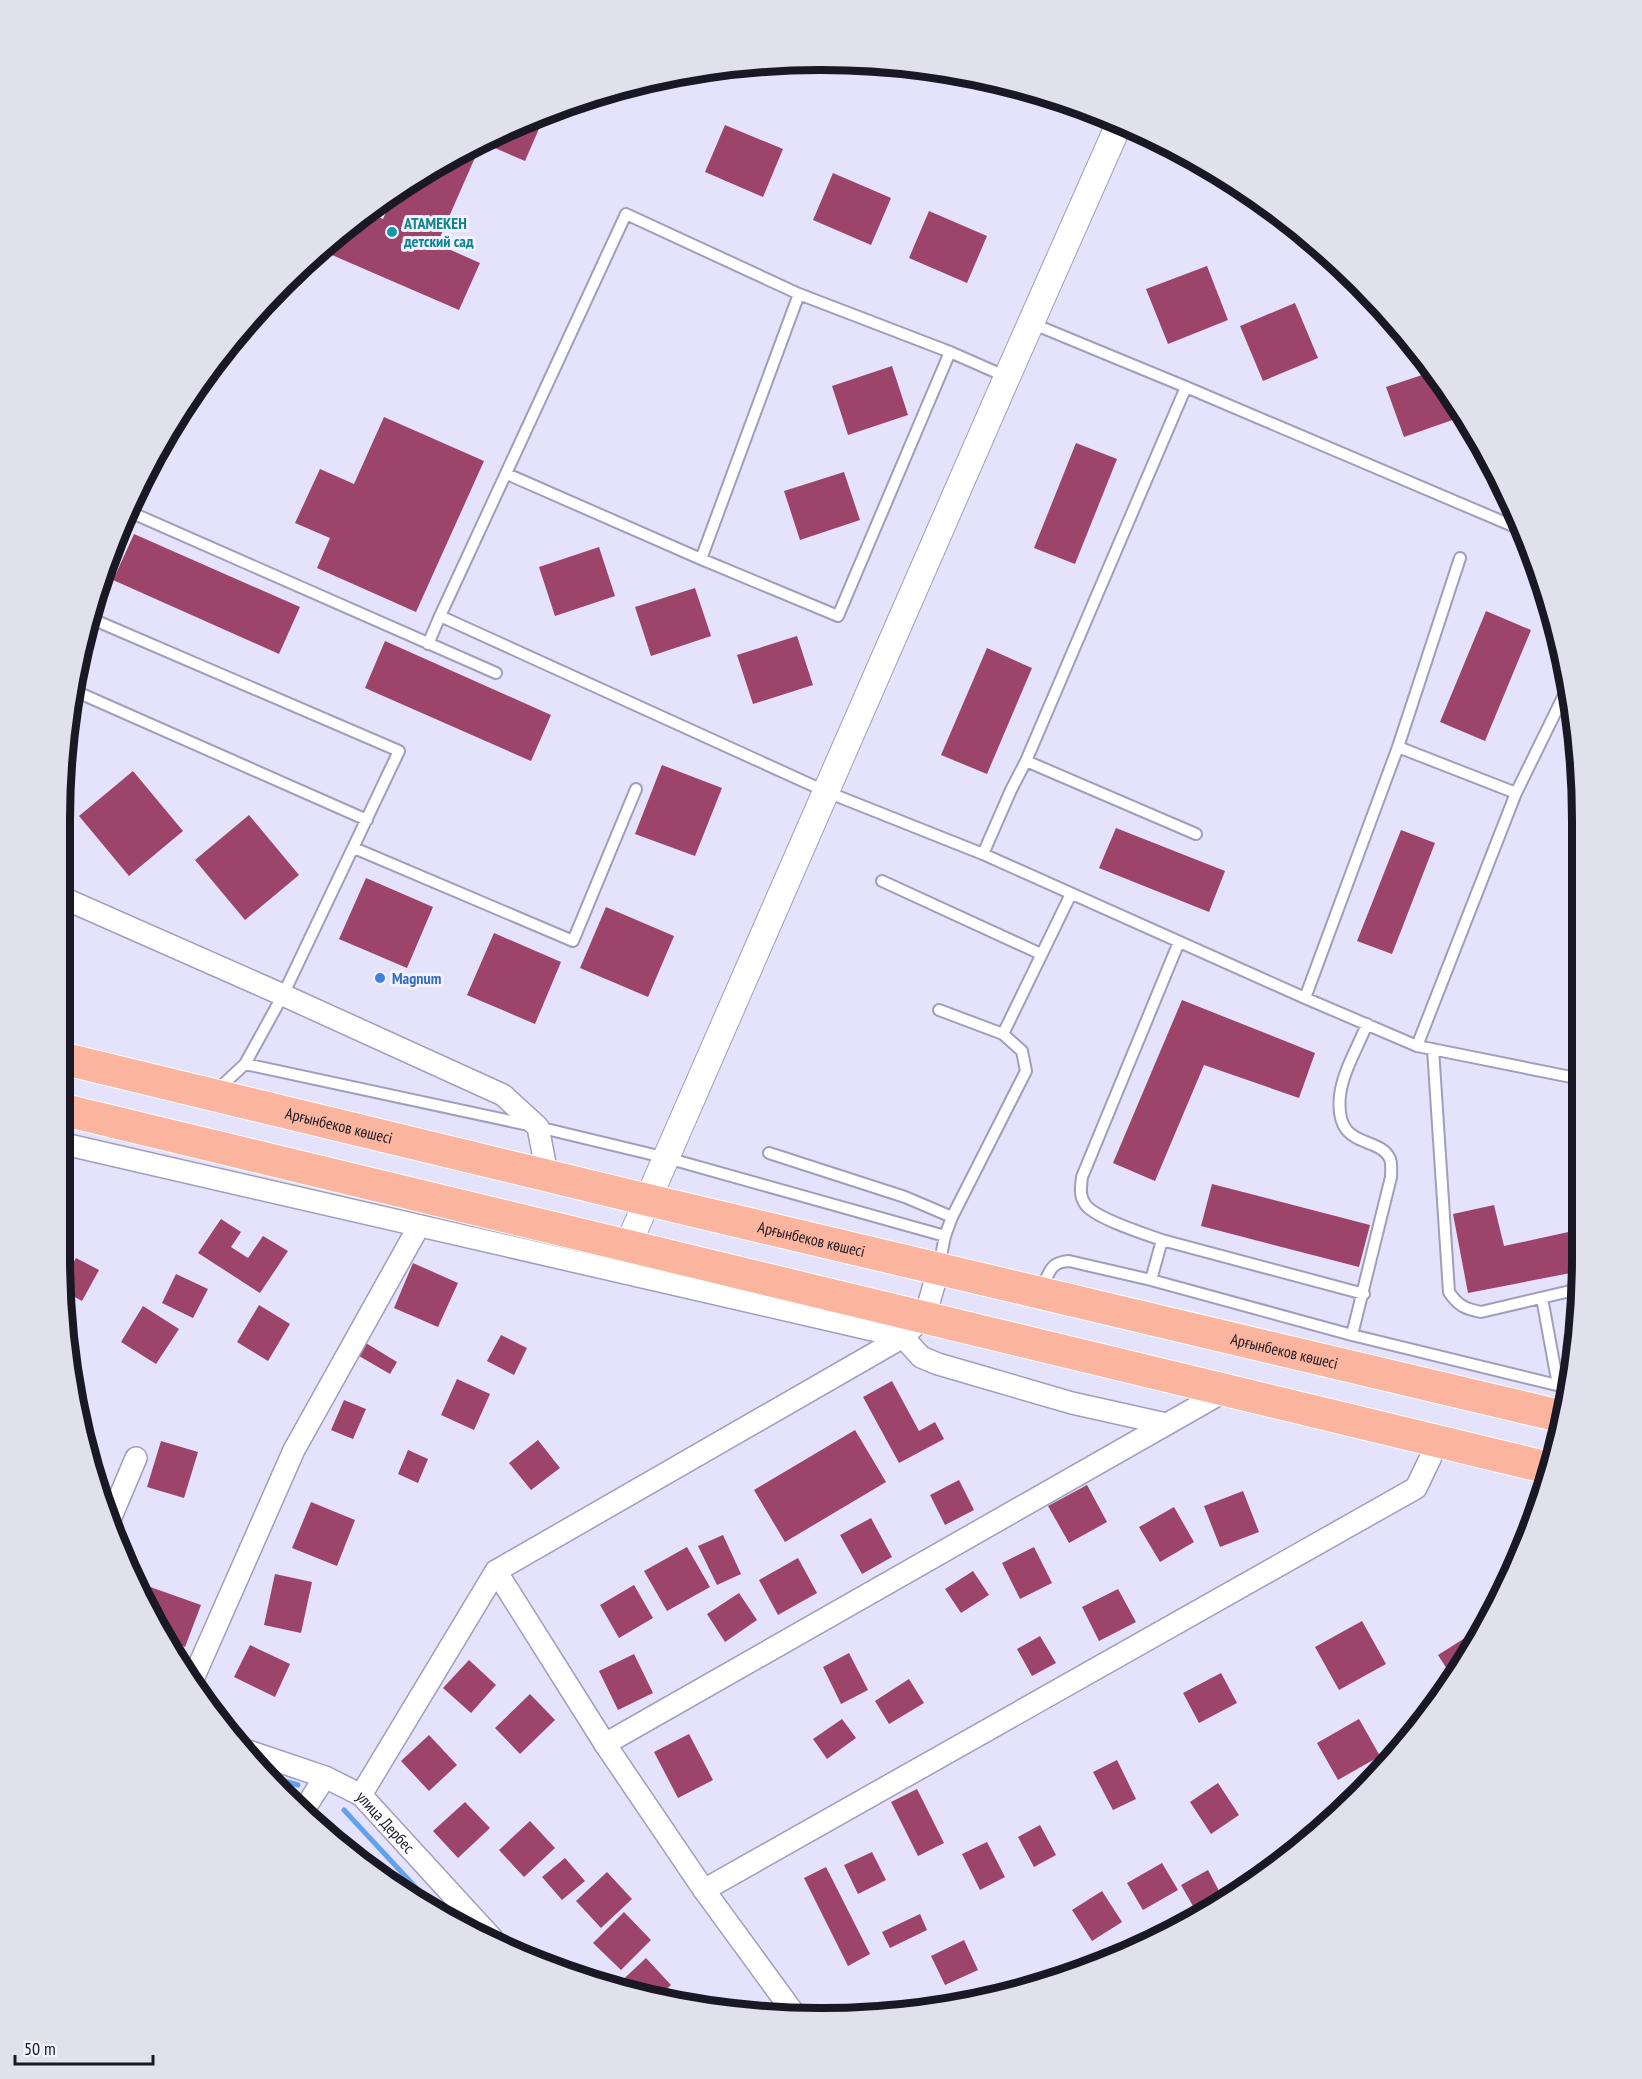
<svg xmlns="http://www.w3.org/2000/svg" width="1642" height="2079" font-family="'PT Sans Narrow',sans-serif">
  <rect width="100%" height="100%" fill="#e5e2fc"/>
  <g fill="none" stroke-linecap="round" stroke-linejoin="round">
    <!-- stream -->
    <path stroke="#62a2eb" stroke-width="5" d="M268 1776 298 1785
      M344 1810 444 1918"/>
  </g>
  <!-- building -->
  <path fill="#9d446b" d="M545 115 525 161 483 143 485 142Z
    M725 125 783 149 763 197 705 172Z
    M481 144 437 244 480 263 459 310 325 252 328 245 357 217 366 212 383 219 395 192 441 162Z
    M833 173 891 198 871 245 813 220Z
    M929 211 987 236 967 283 909 258Z
    M1207 266 1228 320 1168 344 1146 289Z
    M1295 303 1318 358 1263 381 1240 326Z
    M892 366 908 415 848 435 832 386Z
    M1431 372 1453 402 1458 418 1404 437 1386 387Z
    M384 417 484 461 416 612 317 568 330 538 295 523 320 469 354 484Z
    M1076 443 1117 459 1075 564 1034 548Z
    M844 472 860 520 800 540 784 491Z
    M134 534 300 607 279 654 113 580Z
    M599 547 615 596 555 616 539 567Z
    M695 588 711 636 651 656 635 607Z
    M1486 611 1531 630 1485 741 1440 722Z
    M797 636 813 685 753 704 737 655Z
    M385 641 551 715 531 761 365 688Z
    M987 648 1032 668 987 774 941 755Z
    M662 765 722 788 695 856 635 834Z
    M133 771 183 831 129 876 79 816Z
    M249 815 299 875 245 920 195 860Z
    M1116 828 1225 871 1209 912 1099 868Z
    M1401 830 1435 843 1392 954 1357 941Z
    M366 878 433 907 407 968 339 939Z
    M606 907 674 936 648 997 580 968Z
    M494 933 561 962 535 1024 467 995Z
    M1182 1000 1315 1053 1299 1098 1204 1065 1155 1181 1113 1163Z
    M1212 1184 1370 1225 1359 1267 1201 1226Z
    M1494 1205 1504 1246 1582 1229 1581 1271 1468 1293 1453 1214Z
    M221 1219 241 1232 231 1247 248 1258 263 1236 288 1251 260 1293 198 1253Z
    M76 1258 99 1270 82 1301 64 1291 63 1281Z
    M413 1263 458 1283 438 1327 394 1308Z
    M176 1274 208 1289 193 1318 162 1303Z
    M259 1305 290 1324 268 1361 237 1342Z
    M143 1306 179 1329 156 1364 121 1342Z
    M501 1335 527 1348 514 1375 487 1361Z
    M361 1340 397 1362 390 1374 354 1353Z
    M457 1379 490 1394 474 1430 441 1415Z
    M892 1381 919 1431 935 1422 944 1439 899 1463 863 1397Z
    M344 1400 366 1409 353 1439 331 1430Z
    M855 1430 886 1482 785 1542 754 1490Z
    M538 1440 560 1468 531 1490 509 1463Z
    M161 1441 198 1452 184 1498 147 1487Z
    M408 1450 428 1459 418 1483 398 1474Z
    M959 1480 974 1510 945 1525 930 1495Z
    M1087 1485 1107 1522 1069 1543 1048 1506Z
    M1243 1491 1259 1532 1220 1547 1204 1506Z
    M311 1502 355 1520 337 1566 292 1548Z
    M1174 1507 1194 1542 1160 1562 1139 1527Z
    M871 1518 892 1557 862 1574 840 1535Z
    M723 1535 741 1574 717 1585 698 1546Z
    M687 1547 710 1587 667 1611 644 1571Z
    M1034 1547 1052 1583 1020 1599 1002 1563Z
    M798 1558 817 1593 778 1615 759 1580Z
    M973 1571 989 1595 961 1613 945 1589Z
    M275 1574 312 1582 301 1633 264 1625Z
    M139 1583 201 1605 185 1647 162 1638Z
    M634 1585 653 1618 619 1638 600 1605Z
    M1118 1589 1136 1622 1099 1641 1082 1607Z
    M739 1593 757 1620 725 1642 707 1614Z
    M1362 1621 1386 1664 1339 1690 1315 1647Z
    M1040 1636 1056 1663 1032 1676 1017 1649Z
    M1468 1636 1473 1644 1454 1680 1438 1655Z
    M250 1645 290 1664 275 1697 234 1677Z
    M849 1653 868 1690 841 1704 823 1667Z
    M634 1654 653 1693 618 1710 599 1671Z
    M469 1660 496 1685 471 1713 443 1688Z
    M1221 1673 1237 1703 1199 1723 1183 1693Z
    M909 1679 924 1703 889 1724 875 1701Z
    M530 1694 555 1720 520 1754 495 1728Z
    M842 1719 856 1738 827 1759 813 1739Z
    M1359 1719 1380 1756 1338 1780 1317 1743Z
    M689 1734 713 1780 678 1798 654 1752Z
    M429 1735 457 1765 429 1791 401 1761Z
    M1117 1760 1136 1799 1113 1810 1093 1772Z
    M1218 1783 1239 1815 1211 1834 1190 1802Z
    M917 1789 944 1843 918 1856 891 1802Z
    M465 1802 490 1828 458 1858 433 1831Z
    M530 1821 555 1848 524 1877 499 1850Z
    M1040 1825 1056 1855 1034 1867 1018 1837Z
    M987 1842 1005 1877 980 1890 962 1854Z
    M872 1852 886 1880 858 1894 844 1865Z
    M565 1858 585 1881 562 1900 542 1877Z
    M1162 1863 1178 1890 1143 1910 1127 1883Z
    M826 1867 870 1954 848 1966 804 1878Z
    M1208 1870 1219 1891 1193 1906 1181 1885Z
    M607 1872 632 1899 601 1928 576 1901Z
    M1102 1891 1122 1922 1092 1941 1072 1910Z
    M624 1912 651 1940 621 1970 593 1943Z
    M920 1914 927 1930 890 1948 882 1932Z
    M964 1940 978 1970 945 1985 931 1956Z
    M646 1958 671 1985 658 1997 624 1993 617 1990 614 1988Z"/>
  <g fill="none" stroke-linecap="round" stroke-linejoin="round">
    <defs>
      <path id="service" d="M1031 323 1186 387
        M507 474 701 559 838 616 950 352
        M130 512 496 673
        M1460 558 1398 747 1305 998 983 854 1011 790 1026 761 1186 387 1520 529
        M701 559 799 294
        M92 619 399 751 283 995 245 1064 216 1091
        M428 644 440 616
        M77 692 367 820
        M1398 747 1516 793 1565 693
        M1026 761 1196 834
        M1516 793 1417 1046 1581 1079
        M354 848 573 941 636 789
        M983 854 827 792 440 616 626 214 799 294 950 352 1007 377
        M882 881 1041 954
        M1305 998 1417 1046
        M939 1010 1003 1034
        M1433 1049 1449 1292C1458 1306 1466 1309 1481 1312L1579 1289
        M245 1064 538 1127 667 1158 945 1236
        M769 1153 905 1197 952 1217
        M1162 1240 1364 1294
        M939 1266 945 1236 952 1217 1026 1071 1022 1051 1003 1034 1071 894
        M1151 1280 1352 1335 1391 1177C1391 1172 1392 1164 1390 1159 1379 1134 1334 1152 1340 1095 1343 1071 1358 1047 1367 1024
        M1042 1289C1049 1274 1049 1262 1069 1261L1151 1280 1162 1240C1145 1234 1094 1218 1085 1204 1079 1195 1081 1187 1082 1177L1179 942
        M1542 1298 1558 1385
        M1352 1335 1569 1388"/>
      <g id="minor">
        <path d="M61 897 283 995 503 1095 538 1127 547 1174"/>
        <path d="M60 1143 903 1337 921 1357 938 1364 1072 1403 1166 1424"/>
        <path d="M111 1517 136 1458"/>
        <path d="M496 1571 605 1744 704 1890 796 2016"/>
        <path d="M193 1679 294 1450 419 1226"/>
        <path d="M605 1744 1225 1391"/>
        <path id="s1" d="M248 1751 325 1777 361 1795 492 1938"/>
        <path d="M361 1795 496 1571 903 1337 925 1316 939 1268"/>
        <path d="M303 1811 325 1777"/>
        <path d="M704 1890 1416 1488 1438 1442"/>
      </g>
      <path id="tertiary" d="M628 1245 1007 377 1119 124"/>
      <g id="primary">
        <path id="s2" d="M61 1058 648 1200 1564 1417"/>
        <path d="M60 1109 1549 1468"/>
      </g>
    </defs>
    <!-- service casing -->
    <use href="#service" stroke="#a19dbb" stroke-width="14"/>
    <!-- minor casing -->
    <use href="#minor" stroke="#a19dbb" stroke-width="24"/>
    <!-- tertiary casing -->
    <use href="#tertiary" stroke="#a19dbb" stroke-width="28"/>
    <!-- primary casing -->
    <use href="#primary" stroke="#fff" stroke-width="34"/>
    <!-- service -->
    <use href="#service" stroke="#fff" stroke-width="10"/>
    <!-- minor -->
    <use href="#minor" stroke="#fff" stroke-width="21"/>
    <!-- tertiary -->
    <use href="#tertiary" stroke="#fff" stroke-width="26"/>
    <!-- primary -->
    <use href="#primary" stroke="#fbb59e" stroke-width="32"/>
  </g>
  <!-- markers -->
  <circle fill="#0f9aa8" stroke="#f2f1fe" stroke-width="2" cx="392" cy="232" r="6"/>
  <circle fill="#3f7fe0" stroke="#f2f1fe" stroke-width="2" cx="380" cy="978" r="6"/>
  <g text-anchor="middle" stroke-width="6" stroke-linejoin="round" paint-order="stroke">
    <!-- culture labels -->
    <g font-size="16" font-weight="bold" fill="#0d838f" stroke="#f2f1fe" text-anchor="start">
      <text x="404" y="229">АТАМЕКЕН<tspan x="404" dy="18">детский сад</tspan></text>
    </g>
    <!-- shop labels -->
    <g font-size="16" font-weight="bold" fill="#366cbe" stroke="#f2f1fe" text-anchor="start">
      <text x="392" y="984">Magnum</text>
    </g>
    <!-- street labels -->
    <g font-size="16" fill="#1a1824" stroke="#f2f1fe">
      <text dy="6" stroke="none"><textPath href="#s2" startOffset="286">Арғынбеков көшесі</textPath></text>
      <text dy="6" stroke="none"><textPath href="#s2" startOffset="772">Арғынбеков көшесі</textPath></text>
      <text dy="6" stroke="none"><textPath href="#s2" startOffset="1258">Арғынбеков көшесі</textPath></text>
      <text dy="6" stroke="none"><textPath href="#s1" startOffset="158">улица Дербес</textPath></text>
    </g>
  </g>
  <!-- crop -->
  <path d="M0 0H1642V2079H0ZM820 70H822A750 750 0 0 1 1572 820V1258A750 750 0 0 1 822 2008H820A750 750 0 0 1 70 1258V820A750 750 0 0 1 820 70Z" fill="#e1e0ed" fill-rule="evenodd"/>
  <path fill="none" stroke="#1a1824" stroke-width="8" d="M820 70H822A750 750 0 0 1 1572 820V1258A750 750 0 0 1 822 2008H820A750 750 0 0 1 70 1258V820A750 750 0 0 1 820 70Z"/>
  <!-- scale -->
  <path d="M15 2055v9h138v-9" fill="none" stroke="#1a1824" stroke-width="3"/>
  <text x="24" y="2055" font-size="18" fill="#1a1824" stroke="#f2f1fe" stroke-width="4.5" paint-order="stroke">50 m</text>
</svg>
